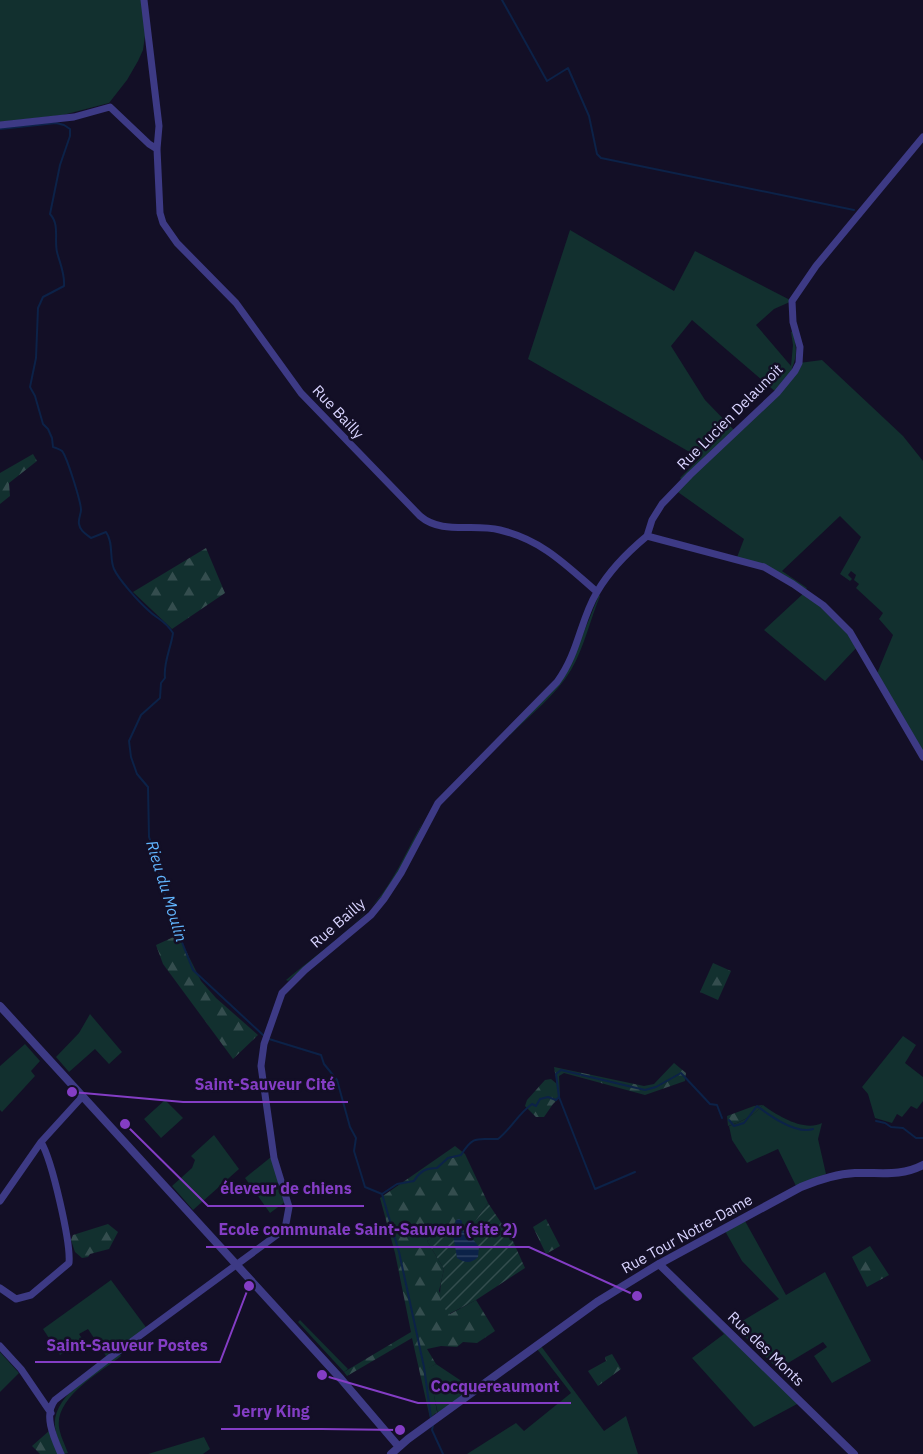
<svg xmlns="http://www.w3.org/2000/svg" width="923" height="1454" font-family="'IBM Plex Sans',sans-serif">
  <defs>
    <pattern id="forest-firs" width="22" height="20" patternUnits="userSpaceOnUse" patternTransform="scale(1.5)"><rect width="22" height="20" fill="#12302f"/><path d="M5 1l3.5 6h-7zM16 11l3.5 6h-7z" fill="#344d4e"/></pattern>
    <pattern id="garden-furrows" width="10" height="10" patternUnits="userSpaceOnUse" patternTransform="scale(1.5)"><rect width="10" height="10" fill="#12302f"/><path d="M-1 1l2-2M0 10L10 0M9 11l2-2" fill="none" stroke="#344d4e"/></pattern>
    <pattern id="water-rules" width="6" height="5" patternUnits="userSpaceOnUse" patternTransform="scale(1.5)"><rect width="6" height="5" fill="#0c2248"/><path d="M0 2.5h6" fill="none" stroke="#2f4163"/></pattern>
  </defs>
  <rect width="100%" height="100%" fill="#130f26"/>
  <!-- grass -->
  <path fill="#12302f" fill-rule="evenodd" d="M0 0H142L147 36H145L143 50 138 61 127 80 109 103 63 115 0 122Z
    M570 230 674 291 695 251 792 301 774 309 756 325 791 366 793 345 791 332 793 331C796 344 798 356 792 368L794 371 799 363 822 360 903 436 923 461V757L876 676 893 635 879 619 883 613 856 588 859 584 854 580 856 575 851 571 848 575 852 579 850 581 840 574 861 537 840 516 782 571 807 588 806 589 780 573 736 560 744 539 675 490 681 479 680 478 700 458 528 359ZM692 320 777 393 736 432 705 400 671 346Z
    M805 592 859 645 825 681 764 630Z
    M599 595 600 596C590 620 584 648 571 670 556 695 530 715 510 735L508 734 572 661Z
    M423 822 402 867 383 895 346 932 288 981 286 980C318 953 356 928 382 894 398 872 409 846 423 822Z
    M90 1014 122 1052 109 1064 95 1049 69 1072 56 1057 79 1033Z
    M903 1036 916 1045 905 1063 923 1077V1101L917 1109 911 1106 902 1117 897 1114 892 1123 875 1118 868 1094 862 1087Z
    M25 1044 40 1061 31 1071 35 1076 2 1112 0 1110V1066Z
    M165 1100 183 1118 161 1138 144 1119Z
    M763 1105C778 1116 804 1132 822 1123L818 1139 826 1174 796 1186 778 1149 747 1163 732 1140 729 1126C743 1121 753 1116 763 1105Z
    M214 1135 239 1169 193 1210 172 1186 192 1168 195 1160 191 1156Z
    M271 1157 285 1202 270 1213 245 1178Z
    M745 1221 786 1295 825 1272 871 1361 832 1383 814 1356 827 1347 823 1342 778 1369 734 1326 779 1299 742 1261 725 1231Z
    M111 1280 148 1330 108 1359 88 1329 79 1334 83 1340 60 1355 43 1329Z
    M678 1286 799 1403 754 1427 692 1358 724 1334 676 1287Z
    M300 1320 348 1369 344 1372 298 1322Z
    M541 1346 604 1431 626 1416 638 1454H467L516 1423 524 1431 571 1393 537 1349Z
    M0 1352 19 1373 0 1392Z
    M120 1354 121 1356C101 1372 55 1397 59 1427 60 1435 65 1445 68 1453L64 1454C61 1446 56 1436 55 1427 51 1396 98 1370 120 1354Z
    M436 1364 463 1382 470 1391 438 1414 428 1368Z
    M204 1437 210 1449 203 1454H148Z"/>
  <!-- forest -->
  <path fill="url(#forest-firs)" d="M33 454 37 461 9 483 10 496 0 504V473Z
    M206 548 225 593 172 629 133 592Z
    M178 935 201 981 216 998 258 1035 233 1059 163 964 156 945Z
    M713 963 731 971 718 1000 700 992Z
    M674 1063 686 1073 685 1081 645 1095 564 1073 559 1076 560 1097 553 1104 544 1117H536L525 1106 527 1100 545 1080 551 1079 557 1084 554 1067 644 1086 654 1084Z
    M763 1105C753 1116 743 1121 728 1126L727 1116 754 1106Z
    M455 1146 465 1154 488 1203 473 1224 454 1226 427 1241 444 1269 439 1291 450 1314 476 1300 495 1331 477 1343 463 1342 457 1347 441 1346 427 1349 436 1364 429 1368 437 1412 430 1418 412 1338 347 1376 344 1372 411 1332 395 1253 380 1198Z
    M546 1219 560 1246 546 1254 533 1227Z
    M108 1224 118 1232 109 1249 90 1254 88 1257 82 1258 75 1252 71 1240 73 1235Z
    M870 1246 889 1275 867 1287 852 1257Z
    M612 1354 621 1369 598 1386 588 1371 606 1361 605 1357Z
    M49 1431 58 1454H40L32 1446Z"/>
  <!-- garden -->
  <path fill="url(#garden-furrows)" d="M488 1203 512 1239 525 1268 476 1300 449 1314C436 1300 440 1287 444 1269L427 1241 453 1226 456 1220 462 1221V1225L473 1224Z"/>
  <!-- water -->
  <path fill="url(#water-rules)" d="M459 1219 462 1221V1231L468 1233 479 1247 478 1257C471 1264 465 1263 457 1258L453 1234 456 1220Z"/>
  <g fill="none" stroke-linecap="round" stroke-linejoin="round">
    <!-- stream -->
    <path stroke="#0c2248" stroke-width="2" d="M502 0 547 81 568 68 589 116 597 154 601 158 854 210
      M0 129 56 123 64 125 70 129V136L60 165 50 214C60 225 54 239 57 252 60 264 65 273 64 286L43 297 38 308 36 358 30 387 35 396 43 424 48 429 52 438 53 447C54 447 61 450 62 451 67 457 81 502 81 510 81 514 78 519 79 524 80 531 86 534 91 538L106 532C114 543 109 558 114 569 119 580 139 602 148 610 158 620 164 619 173 633 171 648 163 663 165 678L161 683 160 698 141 715 129 741 131 757 137 774 148 787 149 837 157 859 156 867 159 874 164 879 165 897 170 912 193 970 263 1035
      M269 1039 321 1055 324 1064 337 1080 350 1127 356 1138 354 1151 365 1187 382 1194 397 1184 414 1181C420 1171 426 1168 437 1168L448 1158 461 1155C474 1134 478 1140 498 1139 511 1129 518 1114 532 1104L536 1106 540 1099 548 1097 556 1100 559 1097 556 1074 561 1070 645 1090 656 1087 681 1073 710 1104 717 1105 722 1118
      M559 1097 595 1189 635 1172
      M729 1120 734 1126 744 1123 757 1106C769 1115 796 1135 813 1129
      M876 1121 885 1123 891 1127 903 1128 916 1138H923
      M382 1194 399 1252 424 1367 431 1418
      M433 1425 432 1430 443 1454"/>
    <!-- minor -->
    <path stroke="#3d3a85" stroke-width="7" d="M144 0 159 126 157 149 160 213 163 223 177 243 236 303 301 393 420 516C442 535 473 523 500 530 542 540 566 565 597 592
      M0 125 74 117 110 107 149 144 157 149
      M647 536 652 520 662 504 690 475 777 393 795 371 799 363 800 347 793 322 792 301 816 266 923 137
      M647 536 764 567 793 584 823 605 850 632 923 757
      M0 1201 41 1142
      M0 1288 16 1299 31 1295 69 1263C71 1243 52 1160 41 1142L82 1097
      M0 1346 21 1369 51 1413
      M61 1454C54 1438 43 1415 55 1400L108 1359 285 1229 289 1207 274 1158 261 1066 264 1044 282 993 305 970 371 915 384 899 401 873 438 803 557 682C579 652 580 620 597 592 609 571 629 551 647 536"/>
    <!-- tertiary -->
    <path stroke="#3d3a85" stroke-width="8" d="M0 1006 341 1379 399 1447
      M659 1264 854 1454
      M391 1454 408 1439 597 1302 659 1264 801 1187C818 1180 836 1174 855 1173 880 1172 900 1177 923 1165"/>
  </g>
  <g text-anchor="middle" stroke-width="5" stroke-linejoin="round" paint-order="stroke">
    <!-- street labels -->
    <g font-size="15" fill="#d9d4ff" stroke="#130f26">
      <text transform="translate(338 412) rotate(47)" y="5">Rue Bailly</text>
      <text transform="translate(730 417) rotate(-45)" y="5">Rue Lucien Delaunoit</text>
      <text transform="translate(338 923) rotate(-41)" y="5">Rue Bailly</text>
      <text transform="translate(687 1234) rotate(-29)" y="5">Rue Tour Notre-Dame</text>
      <text transform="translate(766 1349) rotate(44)" y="5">Rue des Monts</text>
    </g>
    <!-- water labels -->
    <g font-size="16" font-style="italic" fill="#62b6ff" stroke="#130f26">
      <text transform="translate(167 891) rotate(73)" y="6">Rieu du Moulin</text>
    </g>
  </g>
  <!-- callouts -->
  <path fill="none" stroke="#843dc5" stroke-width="2" d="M72 1092L183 1102H348M125 1124L208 1206H364M637 1296L529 1247H206M249 1286L220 1362H35M322 1375L418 1403H571M400 1430L322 1429H221"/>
  <g fill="#843dc5" stroke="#130f26" stroke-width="2">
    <circle cx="72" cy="1092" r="6"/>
    <circle cx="125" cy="1124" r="6"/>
    <circle cx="637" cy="1296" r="6"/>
    <circle cx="249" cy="1286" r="6"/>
    <circle cx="322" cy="1375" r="6"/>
    <circle cx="400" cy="1430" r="6"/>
  </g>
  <g font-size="16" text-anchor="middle" font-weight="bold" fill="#843dc5" stroke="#130f26" stroke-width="5" stroke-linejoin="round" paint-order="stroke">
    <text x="265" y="1090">Saint-Sauveur Cité</text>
    <text x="286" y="1194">éleveur de chiens</text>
    <text x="368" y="1235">Ecole communale Saint-Sauveur (site 2)</text>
    <text x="127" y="1351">Saint-Sauveur Postes</text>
    <text x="495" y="1392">Cocquereaumont</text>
    <text x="271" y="1417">Jerry King</text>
  </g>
</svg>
